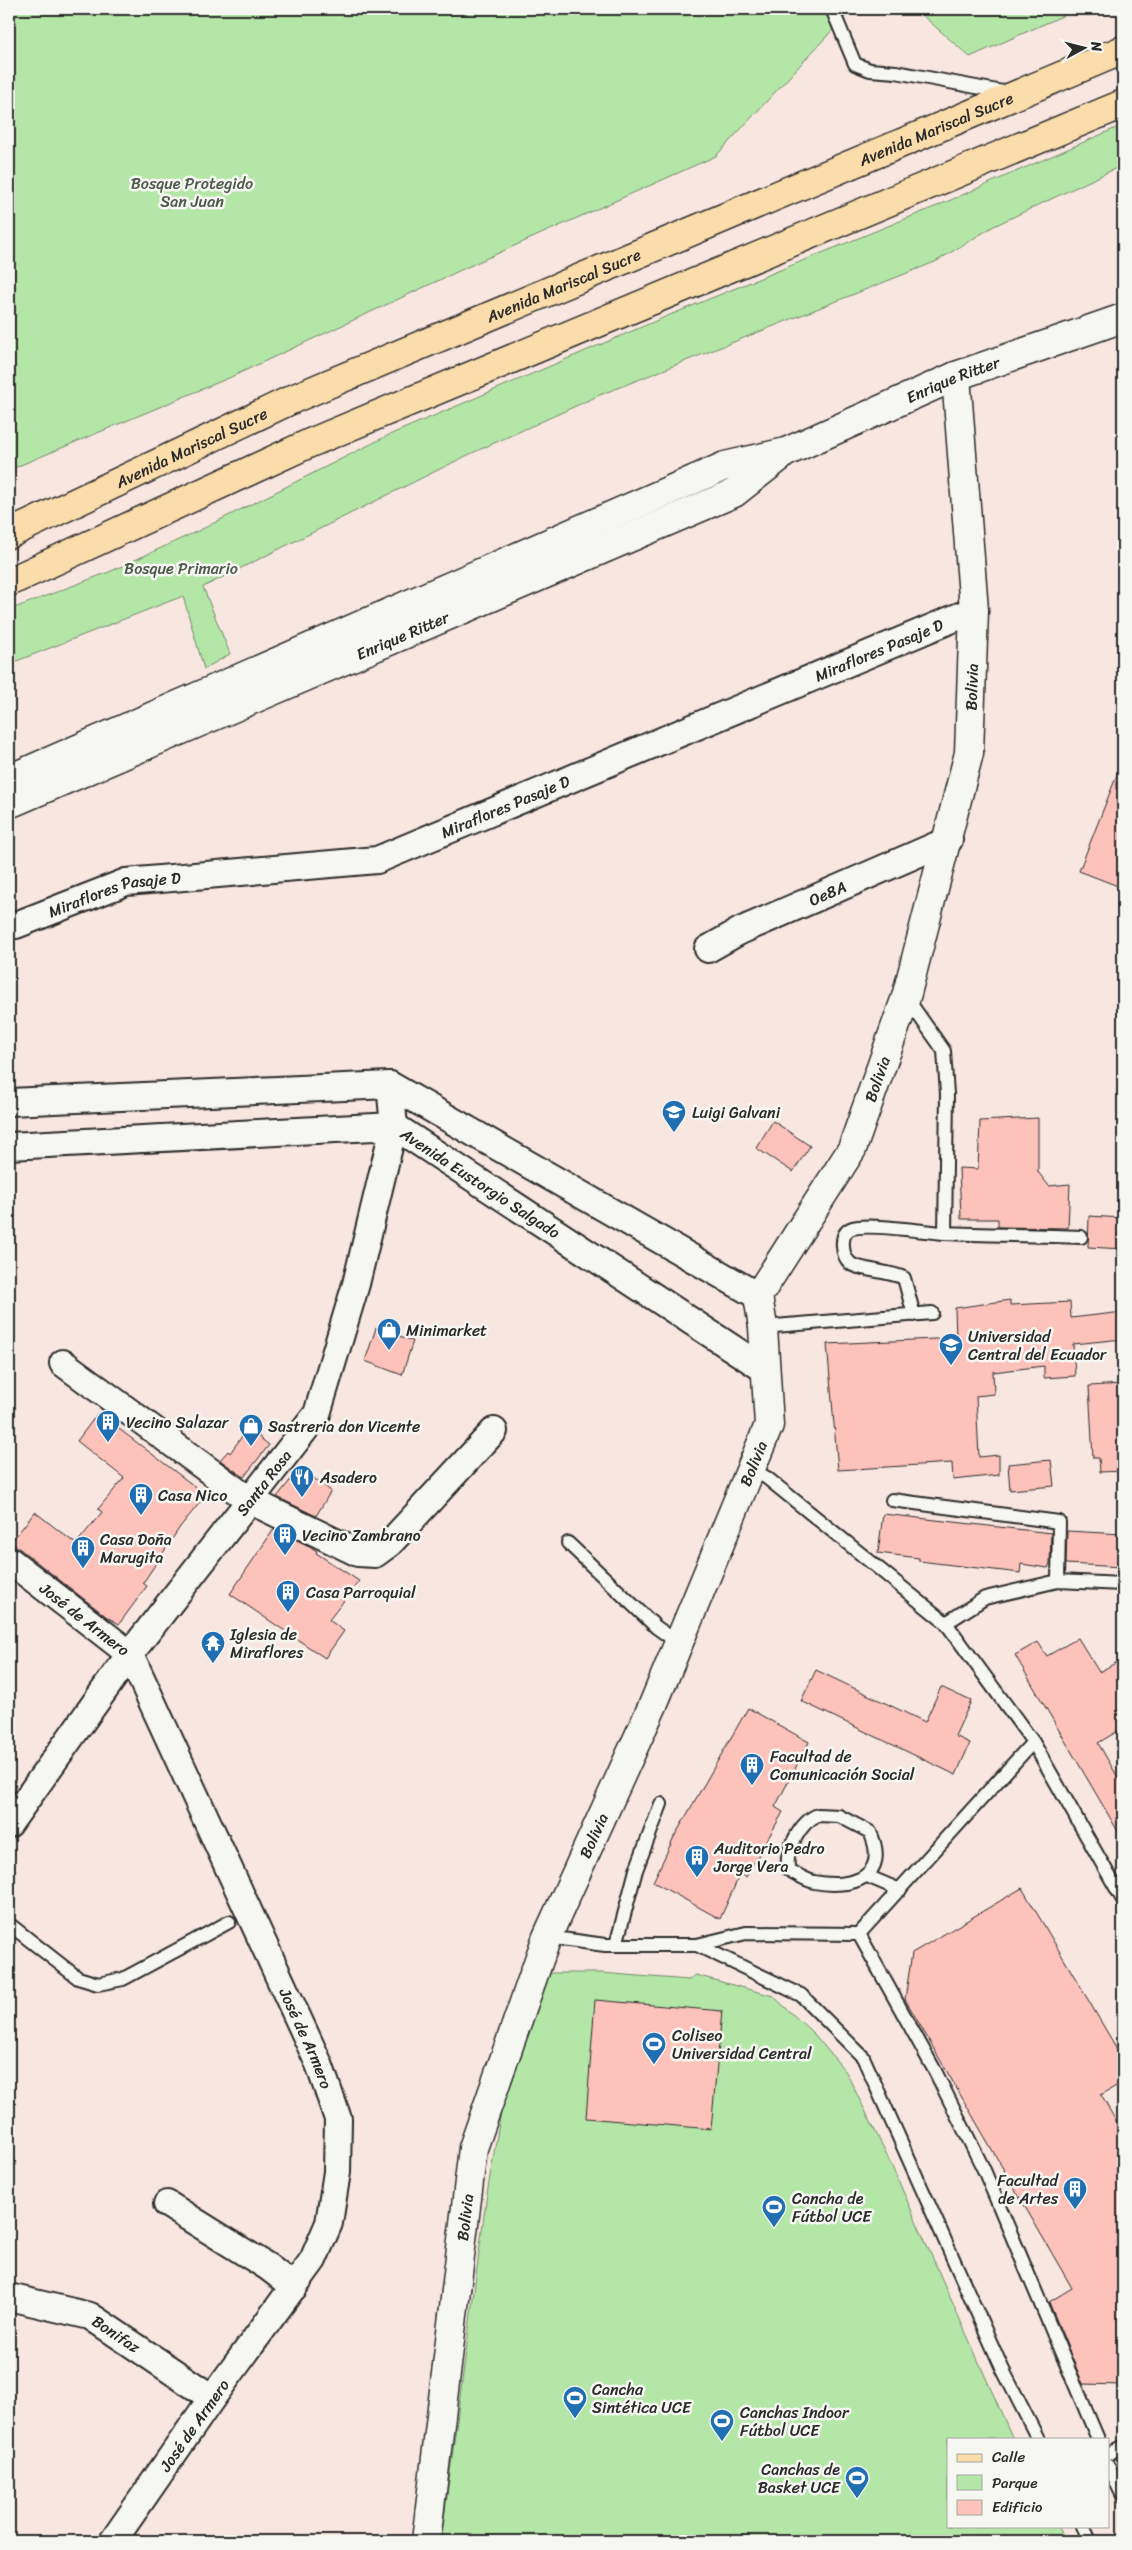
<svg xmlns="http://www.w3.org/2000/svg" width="1132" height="2550" font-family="Sriracha,sans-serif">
  <rect width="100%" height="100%" fill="#f8e6e1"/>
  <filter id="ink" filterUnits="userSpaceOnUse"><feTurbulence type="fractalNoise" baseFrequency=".02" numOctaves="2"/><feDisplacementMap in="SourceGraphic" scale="10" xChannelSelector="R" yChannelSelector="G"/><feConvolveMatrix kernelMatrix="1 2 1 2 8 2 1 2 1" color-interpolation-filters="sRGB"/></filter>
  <g filter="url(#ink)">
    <!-- green -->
    <path fill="#b4e7a7" stroke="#708969" d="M9 9H852L716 156 476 263 231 377 9 470Z
      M915 9H1078L970 57Z
      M1123 125V165L994 226 935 262 600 395 470 454 203 587 230 654 204 669 183 596 9 664V610L109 572 200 530 389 435 665 317 937 206Z
      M545 1973H601L689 1980 696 1975 773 1996 814 2034 846 2072 886 2153 1013 2439H948V2526H1058L1066 2541H441L486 2200 502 2106Z"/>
    <!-- building -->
    <path fill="#fdc2ba" stroke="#2b2b2b" d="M1122 762 1123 763V888L1079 871Z
      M1038 1118V1172L1049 1186 1070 1184 1068 1228 998 1227V1219H961L959 1168 978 1169 980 1121Z
      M773 1121 810 1146 793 1172 756 1148Z
      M1089 1216 1123 1218V1249L1088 1247Z
      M1010 1300V1305L1070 1302 1071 1318 1123 1312V1339L1073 1344 1075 1376 1044 1378V1366L993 1372 994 1394 976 1396 979 1457 999 1455V1475L953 1480 952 1463 838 1470 827 1344 956 1338 955 1308Z
      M376 1328 413 1341 402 1375 365 1361Z
      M1123 1384V1471L1100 1472 1099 1458H1093L1089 1386Z
      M98 1413 206 1495 180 1527 143 1583 147 1586 119 1624 107 1617 11 1542 35 1512 76 1544 102 1512 98 1509 124 1478 77 1441Z
      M248 1428 269 1445 244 1477 220 1460 228 1451 230 1453Z
      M1051 1460 1054 1486 1010 1490 1008 1464Z
      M300 1468 331 1491 316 1516 277 1497Z
      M883 1514 1051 1533 1050 1563 1048 1568 1021 1564 1020 1573 919 1561V1558L878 1553Z
      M274 1529 309 1546 317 1551 316 1553 359 1581 329 1620 344 1631 325 1658 230 1594Z
      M1067 1531 1123 1534V1567L1066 1564Z
      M1078 1638 1099 1672 1123 1659V1728L1098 1743 1123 1786V1840L1015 1655 1038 1642 1047 1656Z
      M816 1670 925 1722 941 1687 971 1701 955 1736 970 1743 956 1775 801 1701Z
      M748 1708 809 1742 775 1807 783 1812 746 1877 740 1874 720 1919 653 1882 674 1837Z
      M1022 1888 1123 2059V2082L1101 2095 1123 2133V2385L1083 2384 1049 2302 1072 2288 905 1999 912 1953Z
      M595 2000 722 2011 711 2129 586 2118Z"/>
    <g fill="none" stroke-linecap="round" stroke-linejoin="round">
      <defs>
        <path id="service" d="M832 9 855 64 870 70 896 72 1008 93
          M906 997 944 1051 947 1094 945 1233
          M914 1315 904 1278C889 1271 857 1270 850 1263 842 1256 839 1235 850 1229 864 1222 926 1232 944 1233 990 1235 1036 1235 1081 1237
          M763 1327 932 1313
          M751 1469 767 1478 946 1623 1033 1742 1123 1900
          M892 1500 1059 1522 1058 1581
          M568 1543 656 1627 677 1642
          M946 1623 985 1598 1058 1581 1123 1584
          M818 1815 839 1816 870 1832C891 1878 851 1889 814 1882 805 1880 796 1874 789 1870 783 1853 801 1821 818 1815Z
          M867 1876 900 1890
          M9 1924 78 1978 98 1984 123 1979 229 1922
          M859 1934 935 2071 984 2170 1098 2439
          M547 1937 605 1945H697L801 1995 863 2057 1002 2368 1038 2439
          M616 1945 636 1870 661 1804
          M697 1945 746 1933 859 1934 1033 1742
          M1108 2454 1123 2446
          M1108 2466 1123 2496
          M1083 2526 1090 2541"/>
        <g id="minor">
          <path id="s1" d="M16 925 126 882 377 860 974 610"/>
          <path id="s2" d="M708 949 740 931 949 840"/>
          <path d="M9 1102 390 1085 758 1296"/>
          <path id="s3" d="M9 1146 394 1126 764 1369"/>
          <path d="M63 1363 249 1500 358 1553 375 1554 390 1543 494 1431"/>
          <path id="s4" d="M9 1560 130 1654 319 2064 338 2119 337 2172 329 2223 313 2260 212 2398 113 2541"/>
          <path id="s5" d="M9 1824 130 1654 317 1414 356 1284 394 1126 390 1085"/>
          <path d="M167 2204 268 2267 294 2287"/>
          <path id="s6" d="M9 2297 90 2316 212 2398"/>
        </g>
        <g id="tertiary">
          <path id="s7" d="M9 779 725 466 786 452 956 376 1123 318"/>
          <path id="s8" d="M9 804 734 493 781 456"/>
          <path id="s9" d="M426 2541 473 2148 547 1937 653 1705 769 1425 763 1327 758 1296 852 1149 906 997 969 753 974 610 956 376"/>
        </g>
        <g id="primary">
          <path id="s10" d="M9 534 295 398 1123 50"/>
          <path d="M9 582 310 443 1123 104"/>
        </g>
      </defs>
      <!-- service casing -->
      <use href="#service" stroke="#2b2b2b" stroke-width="16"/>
      <!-- minor casing -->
      <use href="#minor" stroke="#2b2b2b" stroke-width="30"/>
      <!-- tertiary casing -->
      <use href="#tertiary" stroke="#2b2b2b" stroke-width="31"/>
      <!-- primary casing -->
      <use href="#primary" stroke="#2b2b2b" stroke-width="31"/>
      <!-- service -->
      <use href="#service" stroke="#f6f6f2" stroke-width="12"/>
      <!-- minor -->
      <use href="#minor" stroke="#f6f6f2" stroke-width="26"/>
      <!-- tertiary -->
      <use href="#tertiary" stroke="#f6f6f2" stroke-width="28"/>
      <!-- primary -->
      <use href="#primary" stroke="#fbddab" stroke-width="28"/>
    </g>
  </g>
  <!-- icons -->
  <defs>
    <symbol id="school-pin" viewBox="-11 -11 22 30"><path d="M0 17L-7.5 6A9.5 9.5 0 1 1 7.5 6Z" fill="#1f6fb2" stroke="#f6f6f2"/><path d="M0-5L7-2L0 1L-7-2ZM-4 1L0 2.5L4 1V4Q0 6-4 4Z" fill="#fff"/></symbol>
    <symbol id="shop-pin" viewBox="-11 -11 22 30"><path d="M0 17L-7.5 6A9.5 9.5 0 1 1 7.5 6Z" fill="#1f6fb2" stroke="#f6f6f2"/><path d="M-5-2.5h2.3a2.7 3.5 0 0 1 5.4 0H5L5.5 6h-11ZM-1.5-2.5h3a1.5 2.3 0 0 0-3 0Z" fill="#fff"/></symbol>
    <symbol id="university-pin" viewBox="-11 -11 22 30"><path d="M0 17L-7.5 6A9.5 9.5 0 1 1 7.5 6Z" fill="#1f6fb2" stroke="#f6f6f2"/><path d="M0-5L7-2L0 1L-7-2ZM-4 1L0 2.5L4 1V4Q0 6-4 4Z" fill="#fff"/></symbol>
    <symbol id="building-pin" viewBox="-11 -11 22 30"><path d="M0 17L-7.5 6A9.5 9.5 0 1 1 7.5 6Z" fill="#1f6fb2" stroke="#f6f6f2"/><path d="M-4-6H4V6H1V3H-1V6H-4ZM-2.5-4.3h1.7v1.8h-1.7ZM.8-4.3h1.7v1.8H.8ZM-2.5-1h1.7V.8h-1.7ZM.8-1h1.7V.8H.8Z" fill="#fff"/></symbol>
    <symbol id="restaurant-pin" viewBox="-11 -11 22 30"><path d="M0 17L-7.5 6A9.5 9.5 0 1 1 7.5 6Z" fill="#1f6fb2" stroke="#f6f6f2"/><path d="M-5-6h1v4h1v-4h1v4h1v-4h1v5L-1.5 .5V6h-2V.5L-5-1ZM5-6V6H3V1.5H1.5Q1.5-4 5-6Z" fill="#fff"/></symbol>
    <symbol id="temple-pin" viewBox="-11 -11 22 30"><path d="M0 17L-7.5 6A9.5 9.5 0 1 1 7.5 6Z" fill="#1f6fb2" stroke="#f6f6f2"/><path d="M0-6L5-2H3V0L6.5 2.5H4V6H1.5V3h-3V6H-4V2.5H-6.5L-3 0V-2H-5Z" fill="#fff"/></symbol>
    <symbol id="stadium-pin" viewBox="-11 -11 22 30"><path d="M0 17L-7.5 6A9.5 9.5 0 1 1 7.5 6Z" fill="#1f6fb2" stroke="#f6f6f2"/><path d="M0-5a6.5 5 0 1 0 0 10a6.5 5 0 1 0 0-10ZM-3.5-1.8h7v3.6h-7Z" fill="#fff"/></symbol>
  </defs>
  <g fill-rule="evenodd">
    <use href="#school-pin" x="660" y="1098" width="28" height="38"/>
    <use href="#shop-pin" x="375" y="1316" width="28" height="38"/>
    <use href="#university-pin" x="937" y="1331" width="28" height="38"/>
    <use href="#building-pin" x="94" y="1408" width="28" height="38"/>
    <use href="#shop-pin" x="237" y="1412" width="28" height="38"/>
    <use href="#restaurant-pin" x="288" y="1463" width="28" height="38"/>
    <use href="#building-pin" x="127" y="1481" width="28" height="38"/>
    <use href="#building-pin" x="271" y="1521" width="28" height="38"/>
    <use href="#building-pin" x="69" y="1534" width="28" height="38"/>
    <use href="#building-pin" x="274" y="1578" width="28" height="38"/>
    <use href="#temple-pin" x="199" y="1629" width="28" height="38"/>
    <use href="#building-pin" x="738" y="1751" width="28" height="38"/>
    <use href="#building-pin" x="683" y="1843" width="28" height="38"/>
    <use href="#stadium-pin" x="640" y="2030" width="28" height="38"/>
    <use href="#building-pin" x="1061" y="2175" width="28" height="38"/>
    <use href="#stadium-pin" x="760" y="2193" width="28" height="38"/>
    <use href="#stadium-pin" x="561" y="2384" width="28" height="38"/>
    <use href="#stadium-pin" x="708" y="2407" width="28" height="38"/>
    <use href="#stadium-pin" x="843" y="2464" width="28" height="38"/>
  </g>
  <g text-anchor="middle" stroke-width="5" stroke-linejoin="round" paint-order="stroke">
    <!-- street labels -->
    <g font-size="16" fill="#2b2b2b" stroke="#f6f6f2">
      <text dy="6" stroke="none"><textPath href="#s10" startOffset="1012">Avenida Mariscal Sucre</textPath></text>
      <text dy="6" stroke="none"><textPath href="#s10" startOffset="608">Avenida Mariscal Sucre</textPath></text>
      <text dy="6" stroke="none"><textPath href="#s7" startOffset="1026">Enrique Ritter</textPath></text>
      <text dy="6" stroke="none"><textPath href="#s10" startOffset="202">Avenida Mariscal Sucre</textPath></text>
      <text dy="6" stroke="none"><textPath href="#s8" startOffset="428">Enrique Ritter</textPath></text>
      <text dy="6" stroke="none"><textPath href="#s1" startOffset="914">Miraflores Pasaje D</textPath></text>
      <text dy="6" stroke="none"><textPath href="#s9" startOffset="1961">Bolivia</textPath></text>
      <text dy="6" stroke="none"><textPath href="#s1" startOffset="509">Miraflores Pasaje D</textPath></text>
      <text dy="6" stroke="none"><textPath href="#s2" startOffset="132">Oe8A</textPath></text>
      <text dy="6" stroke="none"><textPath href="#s1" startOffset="104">Miraflores Pasaje D</textPath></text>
      <text dy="6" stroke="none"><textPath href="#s9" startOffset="1556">Bolivia</textPath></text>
      <text dy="6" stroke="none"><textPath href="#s3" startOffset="489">Avenida Eustorgio Salgado</textPath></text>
      <text dy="6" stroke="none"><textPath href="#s9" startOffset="1136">Bolivia</textPath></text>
      <text dy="6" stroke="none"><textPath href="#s5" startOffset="426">Santa Rosa</textPath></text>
      <text dy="6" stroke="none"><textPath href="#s4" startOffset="96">José de Armero</textPath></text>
      <text dy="6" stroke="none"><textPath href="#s9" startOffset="731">Bolivia</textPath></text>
      <text dy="6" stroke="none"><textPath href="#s4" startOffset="576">José de Armero</textPath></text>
      <text dy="6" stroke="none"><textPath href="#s9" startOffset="326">Bolivia</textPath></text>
      <text dy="6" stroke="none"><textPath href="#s6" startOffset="115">Bonifaz</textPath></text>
      <text transform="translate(194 2425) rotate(-55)" y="6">José de Armero</text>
    </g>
    <!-- park labels -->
    <g font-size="16" fill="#4d5a4a" stroke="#f6f6f2">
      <text x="192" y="189">Bosque Protegido<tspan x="192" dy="18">San Juan</tspan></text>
      <text x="181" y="574">Bosque Primario</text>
    </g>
    <!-- poi labels -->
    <g font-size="16" fill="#2b2b2b" stroke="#f6f6f2" text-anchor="start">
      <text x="692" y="1118">Luigi Galvani</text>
      <text x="406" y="1336">Minimarket</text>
      <text x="968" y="1342">Universidad<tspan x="968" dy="18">Central del Ecuador</tspan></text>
      <text x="126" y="1428">Vecino Salazar</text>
      <text x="268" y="1432">Sastreria don Vicente</text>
      <text x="320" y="1483">Asadero</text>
      <text x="158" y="1501">Casa Nico</text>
      <text x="302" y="1541">Vecino Zambrano</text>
      <text x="100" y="1545">Casa Doña<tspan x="100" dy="18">Marugita</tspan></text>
      <text x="306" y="1598">Casa Parroquial</text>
      <text x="230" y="1640">Iglesia de<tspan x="230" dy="18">Miraflores</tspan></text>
      <text x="770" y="1762">Facultad de<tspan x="770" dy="18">Comunicación Social</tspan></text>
      <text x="714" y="1854">Auditorio Pedro<tspan x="714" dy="18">Jorge Vera</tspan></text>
      <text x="672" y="2041">Coliseo<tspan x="672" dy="18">Universidad Central</tspan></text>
      <text x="1058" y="2186" text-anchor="end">Facultad<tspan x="1058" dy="18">de Artes</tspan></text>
      <text x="792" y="2204">Cancha de<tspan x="792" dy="18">Fútbol UCE</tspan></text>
      <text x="592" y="2395">Cancha<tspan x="592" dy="18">Sintética UCE</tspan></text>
      <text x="740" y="2418">Canchas Indoor<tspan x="740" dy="18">Fútbol UCE</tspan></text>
      <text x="840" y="2475" text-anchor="end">Canchas de<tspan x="840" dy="18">Basket UCE</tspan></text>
    </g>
  </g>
  <!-- margin -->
  <rect width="1132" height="2550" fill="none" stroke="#f6f6f2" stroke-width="30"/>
  <rect x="15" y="15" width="1102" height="2520" fill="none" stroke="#2b2b2b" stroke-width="2" filter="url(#ink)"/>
  <!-- legend -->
  <rect x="947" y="2438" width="162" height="90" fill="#f6f6f2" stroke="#a5a5a2"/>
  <rect x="957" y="2454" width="25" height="8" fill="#fbddab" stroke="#a5a5a2"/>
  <text x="992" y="2462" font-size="15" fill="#2b2b2b">Calle</text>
  <rect x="957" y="2475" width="25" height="15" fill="#b4e7a7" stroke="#a5a5a2"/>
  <text x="992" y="2488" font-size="15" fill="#2b2b2b">Parque</text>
  <rect x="957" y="2500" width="25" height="15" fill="#fdc2ba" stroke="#a5a5a2"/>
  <text x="992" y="2512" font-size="15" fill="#2b2b2b">Edificio</text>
  <!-- north arrow -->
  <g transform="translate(1084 48) rotate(83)" stroke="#f6f6f2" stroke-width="4" paint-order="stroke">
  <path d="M0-4L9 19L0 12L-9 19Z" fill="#2b2b2b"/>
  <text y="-8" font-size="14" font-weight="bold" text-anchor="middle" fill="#2b2b2b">N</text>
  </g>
</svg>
